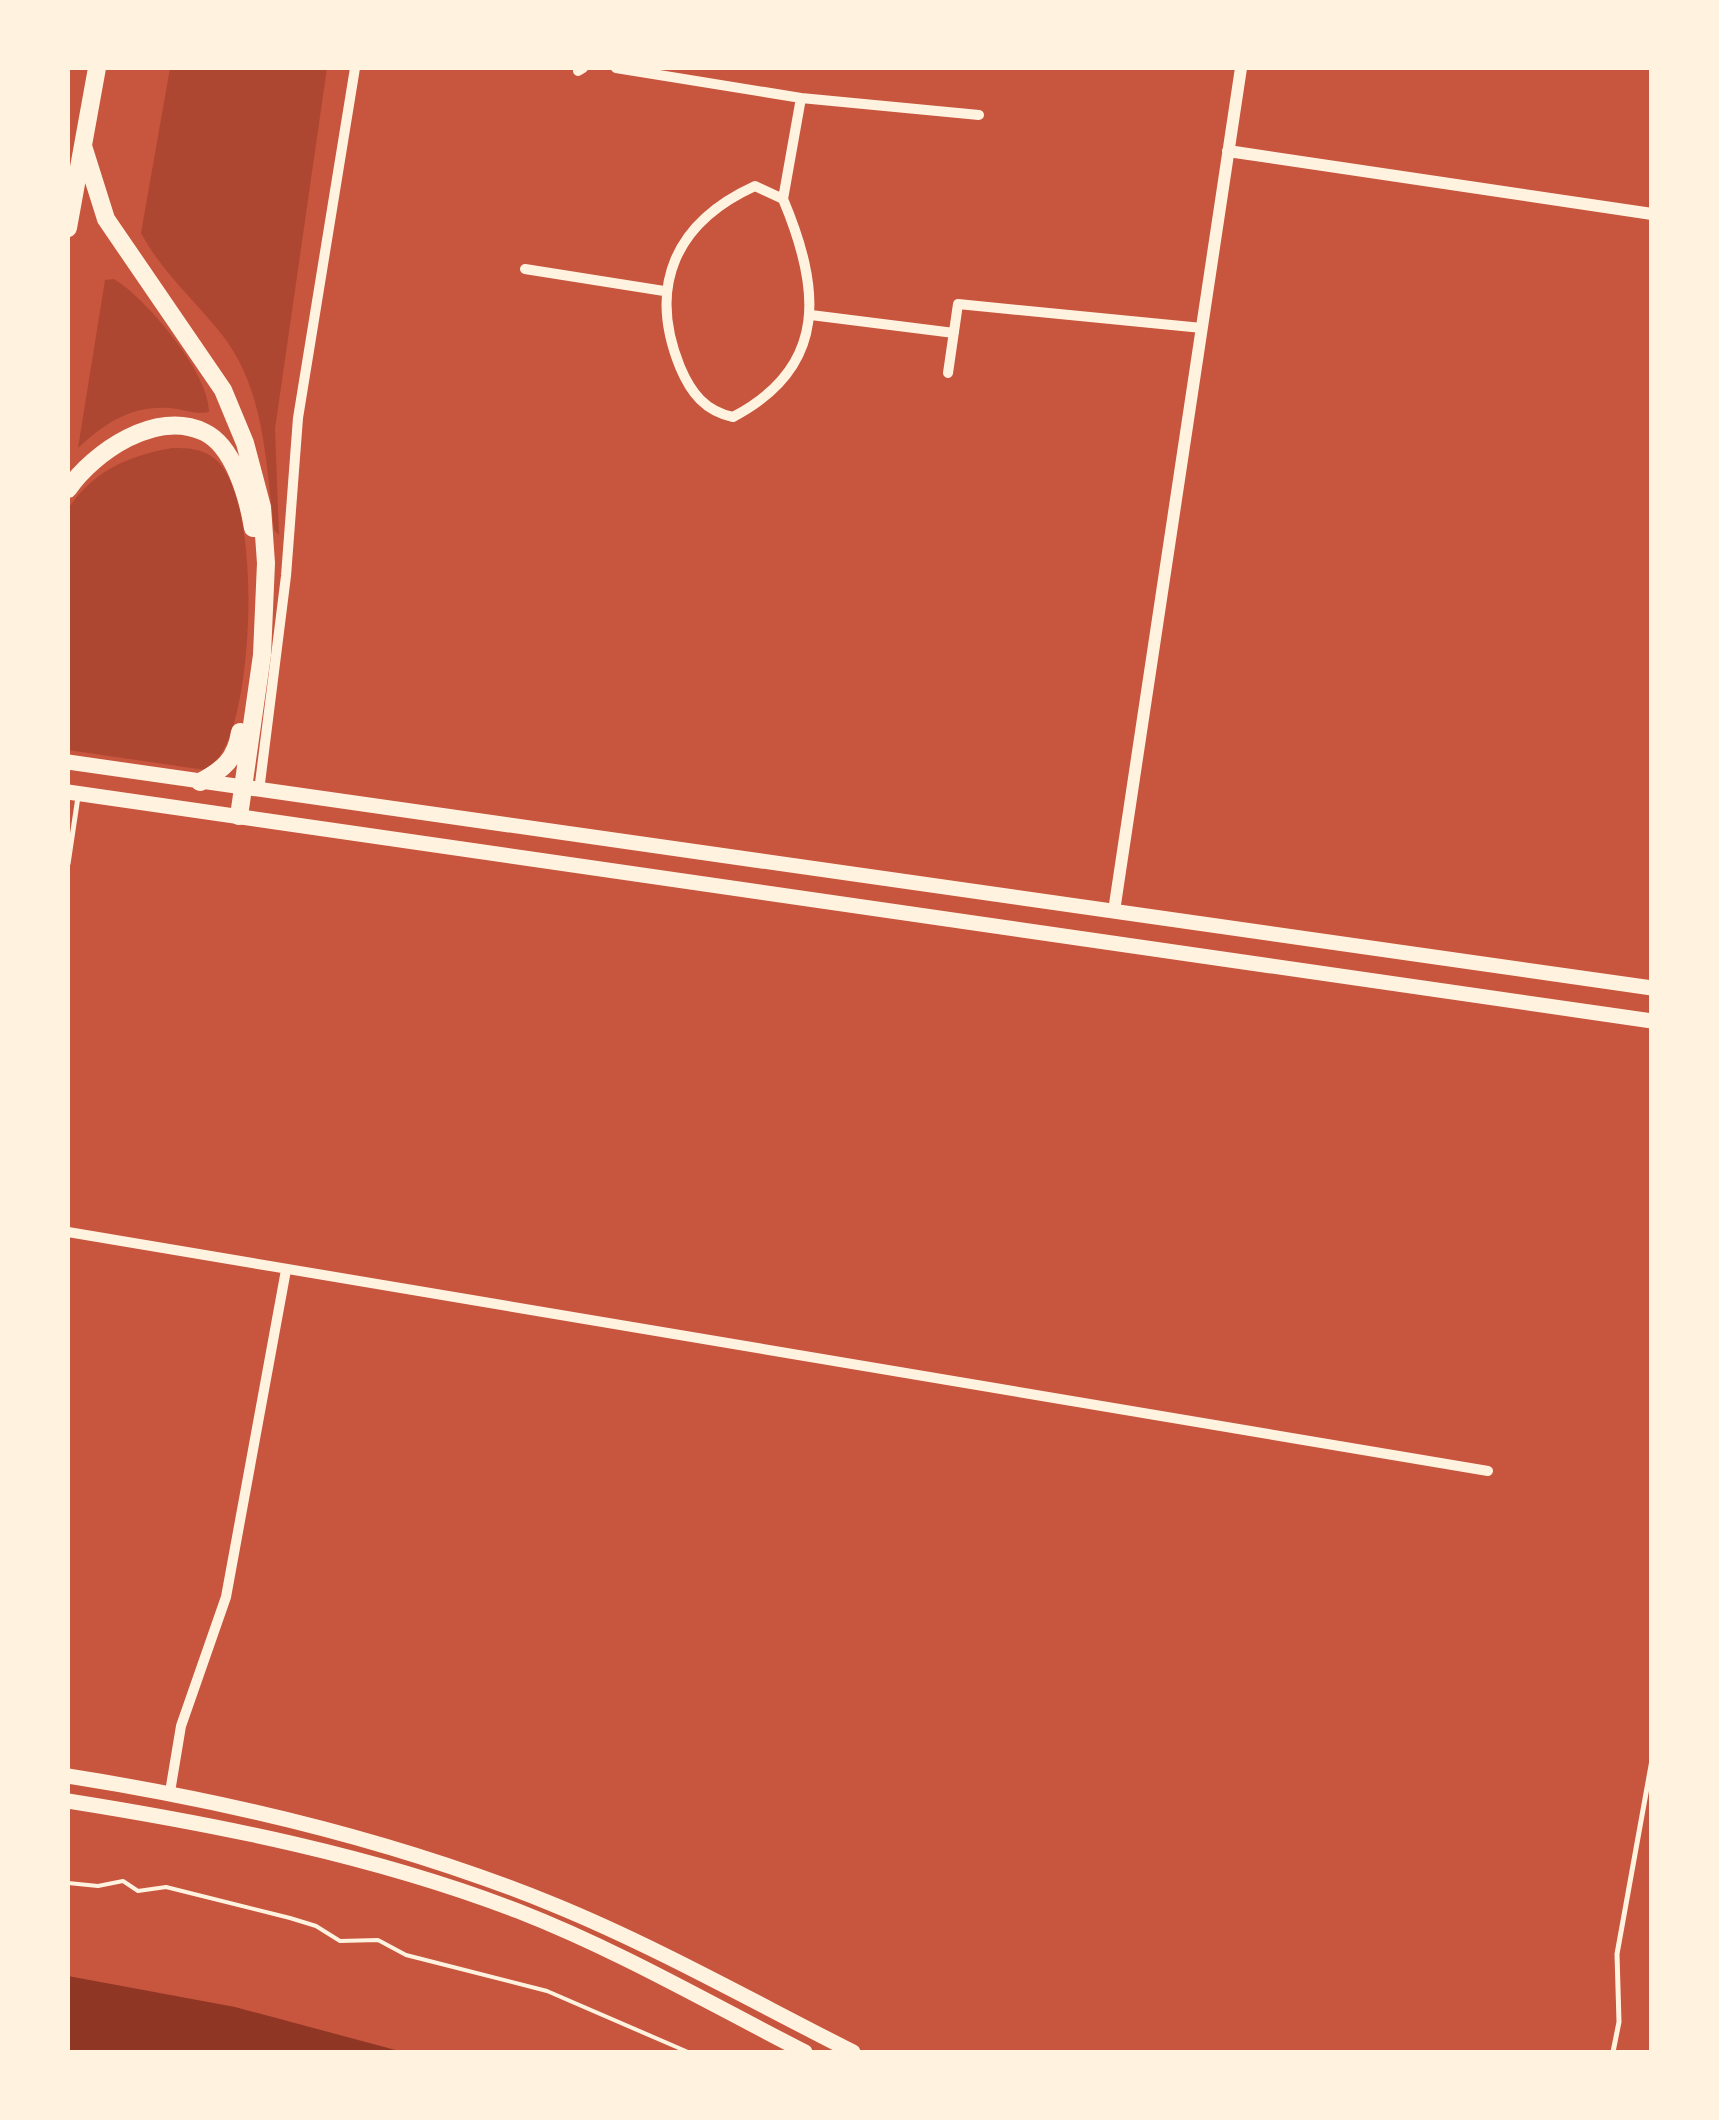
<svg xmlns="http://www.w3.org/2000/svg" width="1719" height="2120" font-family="Commissioner,sans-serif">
  <rect width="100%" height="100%" fill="#c8553d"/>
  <!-- green -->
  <path fill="#ae4732" d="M170 68H327L275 429 279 535 274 530C266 465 265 390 223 336 195 300 163 274 141 233Z
    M114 279C146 298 210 374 209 412 196 415 183 409 170 408 131 405 105 423 78 448L105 280Z
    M172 448C187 448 202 448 215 459 263 498 254 707 221 754 218 760 210 765 205 770L68 750V509C93 471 128 456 172 448Z"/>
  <!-- water -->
  <path fill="#8f3625" d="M68 1976 235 2007 403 2052H68Z"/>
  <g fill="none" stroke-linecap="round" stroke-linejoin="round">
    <!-- path -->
    <path stroke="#fff3e0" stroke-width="4" d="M68 1883 98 1886 123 1881 138 1891 166 1887 290 1918 316 1926 340 1941 378 1940 406 1955 547 1991 688 2052"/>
    <!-- service -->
    <path stroke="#fff3e0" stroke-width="5" d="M68 864 78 797
      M1613 2052 1619 2022 1617 1954 1652 1760"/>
    <!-- minor -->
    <path stroke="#fff3e0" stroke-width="10" d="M616 68 801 98 979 115
      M578 71 583 68
      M755 186 783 199C820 287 830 366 733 417 705 411 691 393 680 367 647 285 676 222 755 186Z
      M783 199 801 98
      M525 269 664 291
      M811 315 954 333
      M948 373 958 304 1202 328
      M259 791 286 576 298 418 355 68
      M68 1232 1488 1471
      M170 1792 181 1726 226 1597 286 1270"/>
    <!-- tertiary -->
    <path stroke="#fff3e0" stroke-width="12" d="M1228 151 1652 214
      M1114 911 1241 68"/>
    <!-- secondary -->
    <path stroke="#fff3e0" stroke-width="15" d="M68 762 1652 988
      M68 792 1652 1021"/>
    <!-- primary -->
    <path stroke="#fff3e0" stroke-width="15" d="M68 1776C233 1802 397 1841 552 1904 655 1946 754 2002 853 2052
      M68 1801C219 1825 375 1856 518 1911 618 1950 711 2004 805 2052"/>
    <!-- trunk -->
    <path stroke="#fff3e0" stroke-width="18" d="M83 146 106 219 223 390 245 443 262 507 266 563 262 655 239 816
      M68 228 97 68
      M68 489C94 452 156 409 204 432 234 446 248 498 253 528
      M200 782C223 770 236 759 240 732"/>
  </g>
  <!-- border -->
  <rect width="1719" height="2120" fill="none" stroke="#fff3e0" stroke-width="140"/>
</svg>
